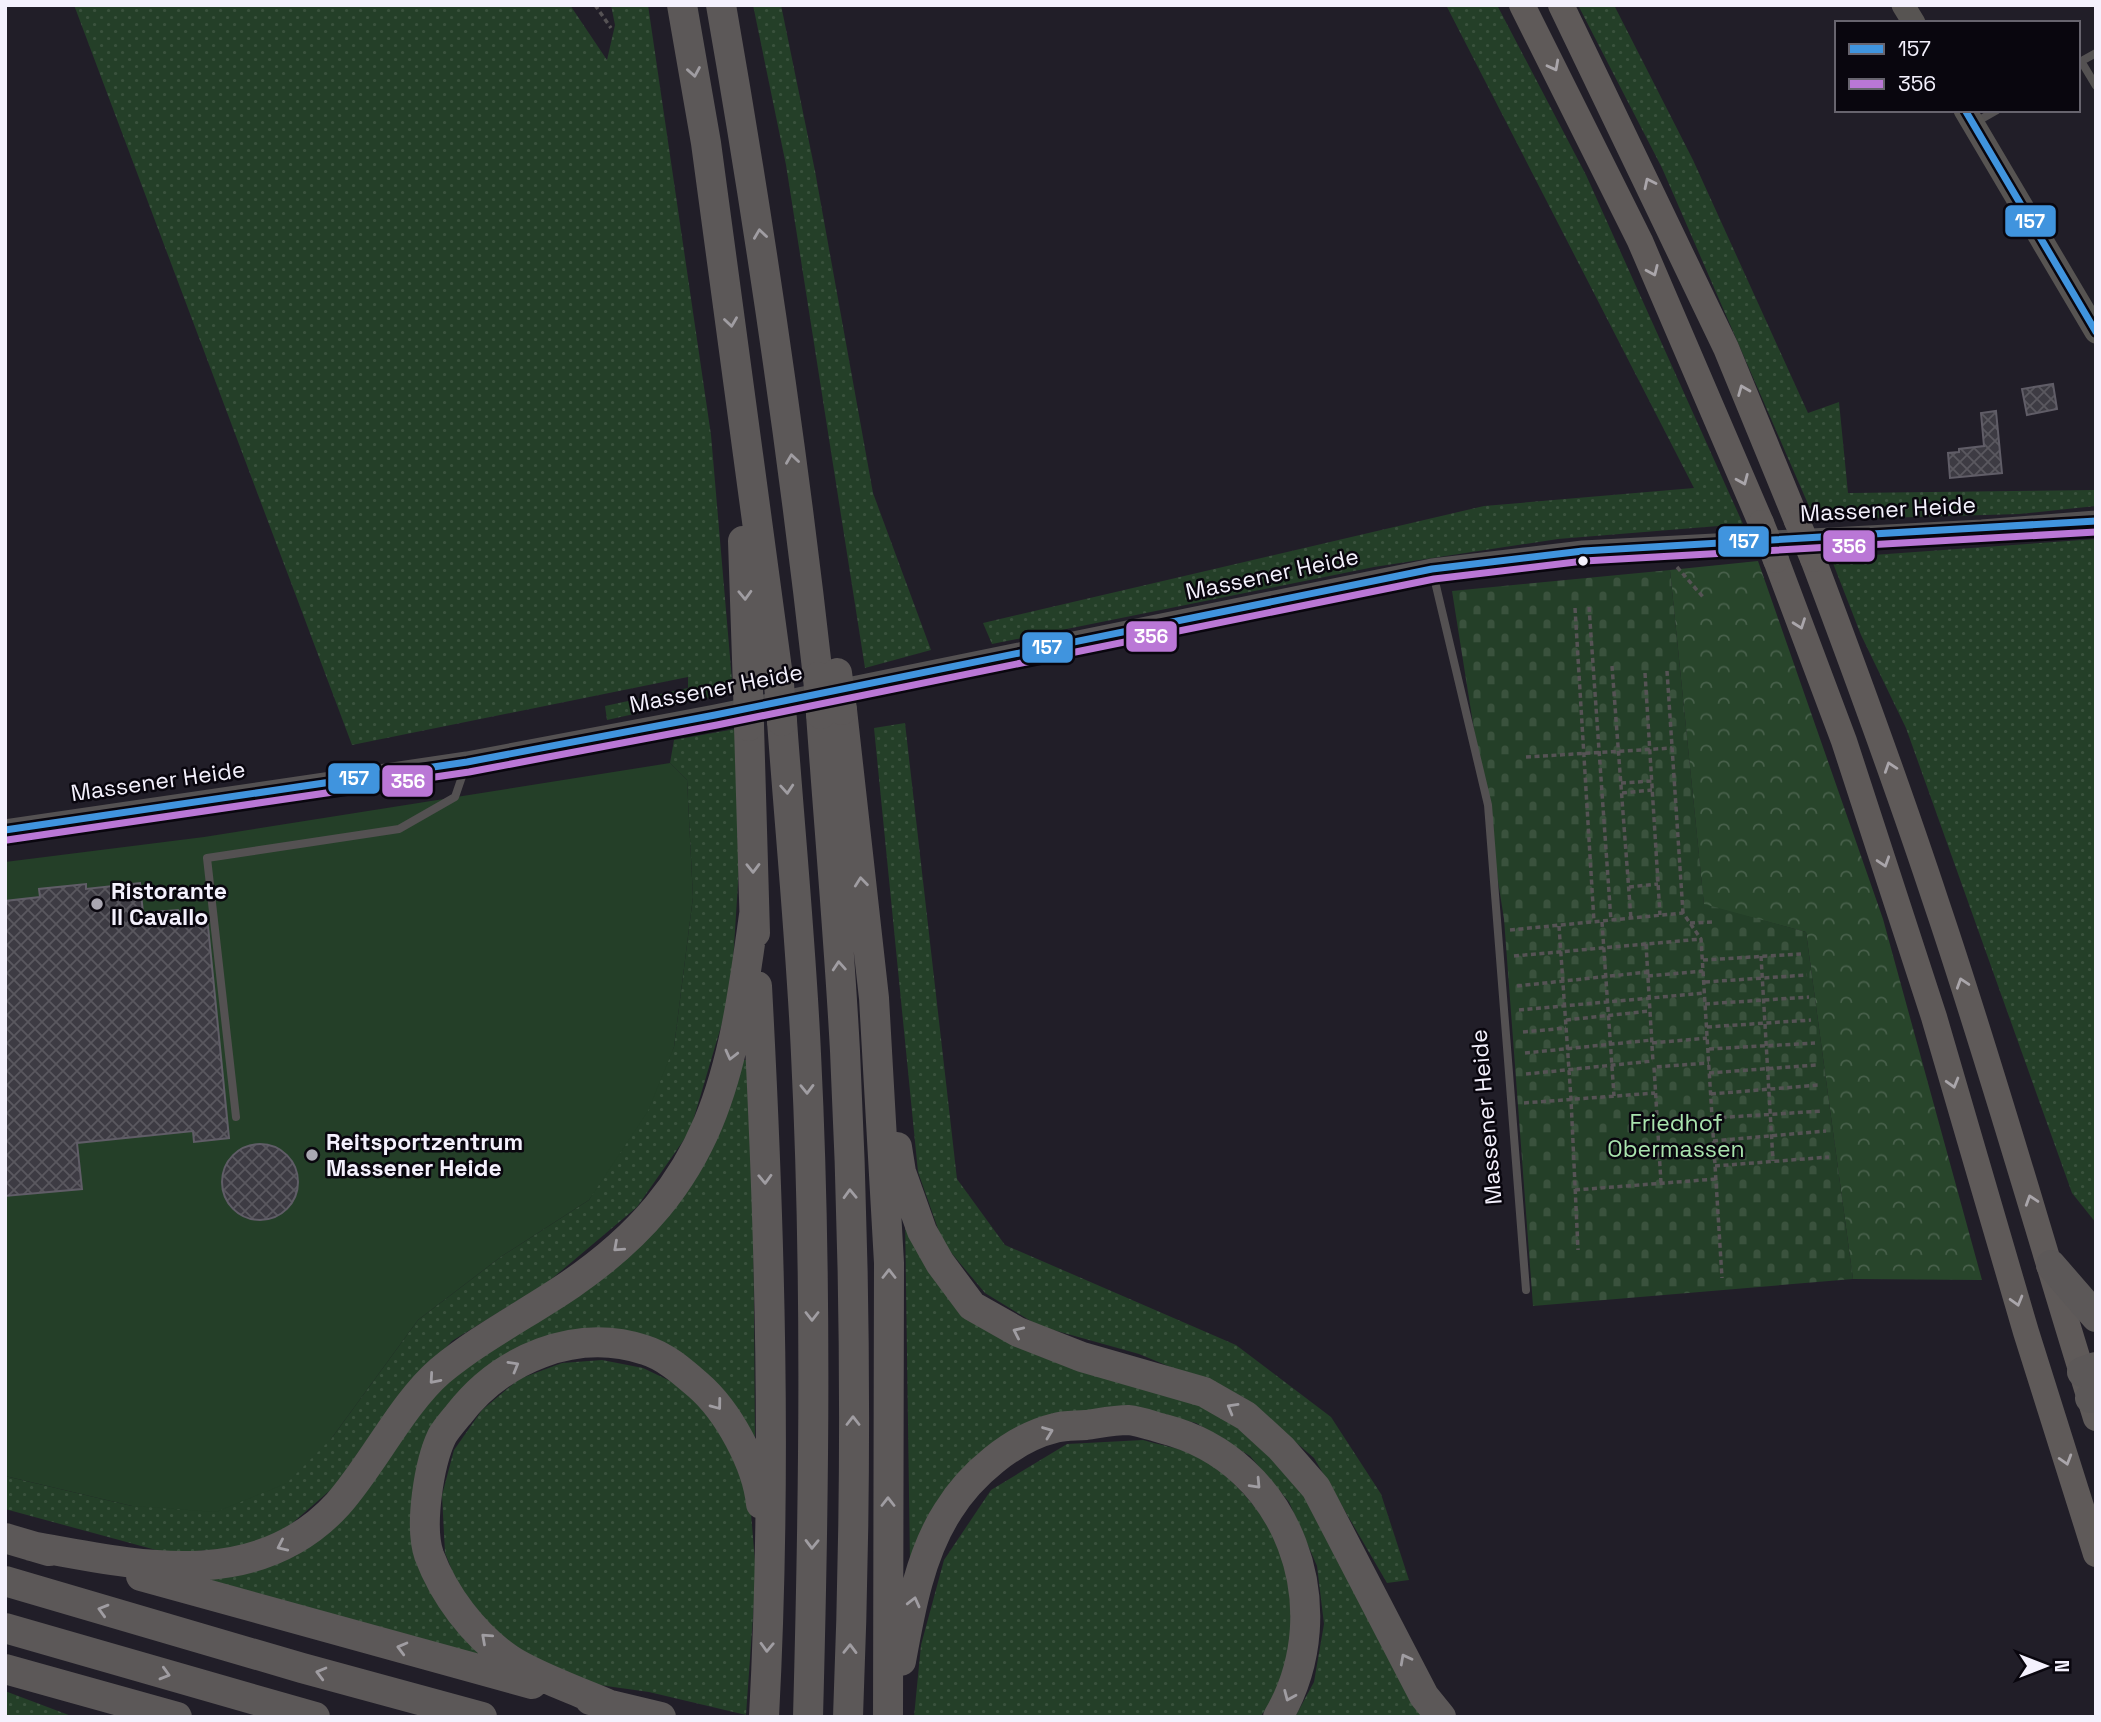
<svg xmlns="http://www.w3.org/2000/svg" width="2101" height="1722" font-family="'Space Grotesk',sans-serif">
  <defs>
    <pattern id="grass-dots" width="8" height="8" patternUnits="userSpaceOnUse" patternTransform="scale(1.75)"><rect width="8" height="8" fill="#243f28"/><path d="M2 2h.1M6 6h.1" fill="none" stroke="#3a523d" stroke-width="1.8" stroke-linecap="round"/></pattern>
    <pattern id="forest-crowns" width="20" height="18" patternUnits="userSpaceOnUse" patternTransform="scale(1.75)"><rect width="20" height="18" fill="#28452b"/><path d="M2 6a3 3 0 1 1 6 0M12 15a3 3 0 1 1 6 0" fill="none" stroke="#48604b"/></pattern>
    <pattern id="cemetery-stones" width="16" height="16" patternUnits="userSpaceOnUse" patternTransform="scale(1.75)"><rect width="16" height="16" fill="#243f28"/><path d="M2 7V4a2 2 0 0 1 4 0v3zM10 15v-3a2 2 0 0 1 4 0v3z" fill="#3a523d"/></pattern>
    <pattern id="building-cross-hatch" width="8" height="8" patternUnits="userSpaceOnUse" patternTransform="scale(1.75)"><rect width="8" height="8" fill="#3d3b43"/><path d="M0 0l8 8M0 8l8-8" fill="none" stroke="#5a585f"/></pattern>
  </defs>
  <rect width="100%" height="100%" fill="#211e28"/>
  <!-- grass -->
  <path fill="url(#grass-dots)" d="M74 5H570L607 60 615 25 611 5H648L711 435 733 692 607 720 605 706 688 688V677L352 745Z
    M753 5H781L815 171 873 493 931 650 865 668 786 165Z
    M1446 5H1497L1586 175 1743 524 1558 539 1374 567 992 644 983 623 1484 506 1694 488Z
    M1578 5H1614L1693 160 1808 413 1839 402 1848 493 2096 490V506L2019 514 1815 520 1662 168Z
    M2096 539V1223L2072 1193 1906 728 1861 635 1831 558Z
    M905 723 957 1179 1005 1245 1236 1345 1331 1417 1381 1494 1409 1580 1387 1583 1314 1458 1243 1397 1139 1354 1039 1326 985 1293 943 1243 918 1172 874 728Z
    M735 729 739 868 731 993 690 1131 637 1207 548 1282 452 1341 383 1417 335 1486 281 1533 240 1548 167 1553 5 1509V1476L132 1506 331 1439 418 1320 502 1256 589 1200 674 1047 693 897 687 780 670 763 674 740Z
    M742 1060H752L755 1438 745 1422 600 1336 467 1390 423 1556 508 1665 199 1578 255 1568 442 1382 620 1254Z
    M905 1216 981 1324 1041 1357 1134 1382 1208 1408 1263 1445 1300 1485 1428 1717H1295L1314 1682 1324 1624 1317 1566 1289 1502 1250 1456 1196 1423 1134 1408 994 1445 910 1563Z
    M602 1360 643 1368 683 1387 731 1444 750 1501 756 1574 746 1715 649 1692 599 1685 515 1650 482 1621 460 1590 445 1553 442 1495 454 1450 482 1410 519 1379 562 1363Z
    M1143 1440C1163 1446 1192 1450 1209 1462 1235 1480 1272 1523 1282 1553 1301 1606 1295 1673 1260 1717H914L921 1645 944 1560 991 1490 1067 1444Z
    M5 1691 74 1717H5Z"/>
  <!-- forest -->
  <path fill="url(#forest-crowns)" d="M1758 561 1883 919 1982 1280 1853 1279 1806 932 1704 905 1670 570Z"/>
  <!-- cemetery -->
  <path fill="url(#cemetery-stones)" d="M1670 570 1704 904 1806 932 1853 1279 1533 1306 1504 919 1452 591Z"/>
  <!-- park -->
  <path fill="#243f28" d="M670 763 687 780 693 897 674 1047 648 1111 589 1200 502 1256 418 1320 331 1439 287 1483 216 1512 132 1506 5 1476V862L204 837Z"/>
  <!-- building -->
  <path fill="url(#building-cross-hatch)" stroke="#605d67" stroke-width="2" d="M2053 384 2057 409 2027 415 2022 389Z
    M1996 411 2002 473 1950 478 1948 453 1959 452V449L1984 446 1981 413Z
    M140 883 143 913 178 910 183 919 207 916 229 1138 194 1142 193 1131 77 1143 82 1189 5 1196V901L40 897 39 889 86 884V889Z
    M222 1182a38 38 0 1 1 76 0a38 38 0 1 1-76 0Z"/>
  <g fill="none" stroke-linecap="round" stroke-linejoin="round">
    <!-- path -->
    <path stroke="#565355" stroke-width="3.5" stroke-dasharray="5 3.5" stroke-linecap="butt" d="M595 5 611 28
      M1677 567 1703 597
      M1589 607 1611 921
      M1575 608 1594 922
      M1612 666 1631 919
      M1667 671 1683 913
      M1645 673 1660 915
      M1526 757 1672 748
      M1621 783 1652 781
      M1622 793 1652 790
      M1629 887 1658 884
      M1602 922 1614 1096
      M1690 923 1714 922
      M1559 926 1571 1099 1578 1250
      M1510 930 1683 913 1701 939 1722 1278
      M1646 944 1653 1062
      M1514 956 1701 939
      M1761 956 1773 1161
      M1703 960 1801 954
      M1648 976 1703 971
      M1705 982 1807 975
      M1517 986 1648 972
      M1705 1004 1809 997
      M1519 1010 1705 993
      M1566 1020 1650 1011
      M1707 1027 1811 1020
      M1523 1032 1566 1028
      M1652 1043 1707 1038
      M1709 1049 1815 1043
      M1525 1053 1652 1040
      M1709 1073 1817 1065
      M1526 1074 1653 1061
      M1711 1094 1819 1085
      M1524 1103 1655 1093
      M1713 1118 1823 1111
      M1713 1141 1826 1131
      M1715 1166 1829 1157
      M1661 1183 1654 1067 1709 1063
      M1575 1190 1716 1179"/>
    <!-- service -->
    <path stroke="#545152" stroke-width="8" d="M2081 61 2096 86
      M2078 63 2096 53
      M1976 122 1997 110
      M1432 569 1488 805 1526 1290
      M236 1117 207 858 399 829 455 797 466 765"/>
    <!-- tertiary -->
    <path stroke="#545152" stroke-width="21" d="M5 830 467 762 715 715 1432 569 1583 551 1982 530 2096 521"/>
    <!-- secondary -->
    <path stroke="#575452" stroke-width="23" d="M1903 5 1914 23
      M1965 110 2096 332"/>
    <!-- primary -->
    <path stroke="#5f5a59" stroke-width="26" d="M1522 5 1640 241 1761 523
      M1561 5 1726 348 1797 521
      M1813 559C1856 673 1898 787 1936 902 1994 1073 2042 1246 2096 1418
      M1776 560 1844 741 1934 1017 2026 1332 2096 1554"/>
    <!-- motorway -->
    <path stroke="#5c5858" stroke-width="30" d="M682 5 706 143 779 684
      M721 5C760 228 793 452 818 677
      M743 541 748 689
      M842 710 874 998 889 1263 888 1717
      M821 714C829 826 839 939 845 1051 856 1273 857 1495 848 1717
      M782 721C790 832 801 943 806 1054 817 1275 814 1496 808 1717
      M749 726 755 933
      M757 986C770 1229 777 1474 764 1717
      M897 1147 901 1172 922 1231 940 1263 972 1306 1018 1332 1082 1357 1204 1392 1246 1416 1281 1448 1316 1488 1424 1696 1441 1717
      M2051 1265 2096 1317
      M2082 1372 2096 1367
      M2090 1398 2096 1397
      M5 1538 49 1551
      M31 1546C136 1565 256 1594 338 1504 372 1466 402 1404 440 1371 481 1337 527 1314 571 1284 715 1185 732 1076 754 915
      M141 1576 532 1684
      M5 1581 302 1668 482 1717
      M5 1628 315 1717
      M901 1661C910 1611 920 1554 948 1511 970 1475 1013 1438 1055 1428 1065 1425 1076 1426 1086 1425 1100 1423 1115 1420 1128 1420 1140 1421 1153 1426 1164 1429 1289 1461 1342 1608 1278 1717
      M5 1669 177 1717
      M590 1700 661 1717
      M610 1705C580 1692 534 1676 509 1659 473 1634 444 1595 429 1555 419 1526 429 1463 442 1436 446 1429 453 1421 458 1415 501 1359 575 1327 645 1350 665 1356 683 1372 698 1385 728 1411 757 1464 761 1504"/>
    <!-- primary-bridge -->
    <path stroke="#5f5a59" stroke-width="26" d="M1797 521 1813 559
      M1761 523 1776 560"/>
    <!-- motorway-bridge -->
    <path stroke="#5c5858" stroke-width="30" d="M837 673 842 710
      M818 677 821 714
      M779 684 782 721
      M748 689 749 726"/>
    <defs>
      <path id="bus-1" d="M1965 110 2096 332
        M5 830 467 762 715 715 1432 569 1583 551 2096 521"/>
      <path id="bus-2" d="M7 840 469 772 717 725 1434 579 1584 561 2096 532"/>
    </defs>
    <!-- bus-1 casing -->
    <use href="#bus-1" stroke="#09060e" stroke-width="12"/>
    <!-- bus-2 casing -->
    <use href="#bus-2" stroke="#09060e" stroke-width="12"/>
    <!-- bus-1 -->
    <use href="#bus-1" stroke="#4094de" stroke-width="7"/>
    <!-- bus-2 -->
    <use href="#bus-2" stroke="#ba77d6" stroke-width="7"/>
  </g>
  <!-- one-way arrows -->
  <defs><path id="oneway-chevron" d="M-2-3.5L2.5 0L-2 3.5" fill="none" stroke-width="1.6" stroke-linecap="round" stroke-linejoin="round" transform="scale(1.75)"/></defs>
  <g stroke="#aaa6ab">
    <use href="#oneway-chevron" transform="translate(1554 66) rotate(62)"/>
    <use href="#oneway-chevron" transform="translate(1649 183) rotate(-116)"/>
    <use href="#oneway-chevron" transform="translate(1653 271) rotate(66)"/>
    <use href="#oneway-chevron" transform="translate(1743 390) rotate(-112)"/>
    <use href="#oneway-chevron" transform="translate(1743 480) rotate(67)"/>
    <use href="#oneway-chevron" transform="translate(1800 624) rotate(70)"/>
    <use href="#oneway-chevron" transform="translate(1890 767) rotate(-109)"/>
    <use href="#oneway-chevron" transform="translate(1884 862) rotate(72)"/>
    <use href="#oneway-chevron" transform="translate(1962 983) rotate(-108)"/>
    <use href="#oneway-chevron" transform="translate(1953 1083) rotate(74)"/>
    <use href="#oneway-chevron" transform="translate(2031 1200) rotate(-108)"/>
    <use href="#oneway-chevron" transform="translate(2017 1301) rotate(74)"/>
    <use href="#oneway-chevron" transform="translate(2066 1460) rotate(73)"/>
  </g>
  <g stroke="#a09da2">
    <use href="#oneway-chevron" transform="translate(694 72) rotate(80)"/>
    <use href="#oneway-chevron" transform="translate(760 234) rotate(-98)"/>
    <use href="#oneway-chevron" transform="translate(731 322) rotate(82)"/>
    <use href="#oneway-chevron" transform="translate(792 459) rotate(-98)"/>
    <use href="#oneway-chevron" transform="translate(745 595) rotate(88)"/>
    <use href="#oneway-chevron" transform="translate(787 789) rotate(86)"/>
    <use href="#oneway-chevron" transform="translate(753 868) rotate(89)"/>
    <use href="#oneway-chevron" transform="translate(861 882) rotate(-96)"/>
    <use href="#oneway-chevron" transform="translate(839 966) rotate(-94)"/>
    <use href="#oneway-chevron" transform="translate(731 1055) rotate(104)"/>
    <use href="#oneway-chevron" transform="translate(807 1089) rotate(89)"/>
    <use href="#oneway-chevron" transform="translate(765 1179) rotate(88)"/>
    <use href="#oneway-chevron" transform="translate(850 1194) rotate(-92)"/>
    <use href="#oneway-chevron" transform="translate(618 1247) rotate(138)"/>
    <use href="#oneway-chevron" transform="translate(889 1274) rotate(-90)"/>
    <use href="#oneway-chevron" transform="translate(812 1316) rotate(90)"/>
    <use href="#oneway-chevron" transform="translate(1018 1332) rotate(-155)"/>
    <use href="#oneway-chevron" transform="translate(514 1366) rotate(-30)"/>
    <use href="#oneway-chevron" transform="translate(434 1379) rotate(131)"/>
    <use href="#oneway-chevron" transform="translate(717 1405) rotate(53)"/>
    <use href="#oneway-chevron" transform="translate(1232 1408) rotate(-150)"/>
    <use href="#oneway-chevron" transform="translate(853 1421) rotate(-90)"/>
    <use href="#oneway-chevron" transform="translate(1048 1432) rotate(-21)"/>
    <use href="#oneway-chevron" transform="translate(1256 1484) rotate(47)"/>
    <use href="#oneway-chevron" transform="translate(888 1502) rotate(-90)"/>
    <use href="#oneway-chevron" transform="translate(812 1544) rotate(91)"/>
    <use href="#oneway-chevron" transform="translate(282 1546) rotate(155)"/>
    <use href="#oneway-chevron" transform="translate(914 1602) rotate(-76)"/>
    <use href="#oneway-chevron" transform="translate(103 1610) rotate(-164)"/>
    <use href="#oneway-chevron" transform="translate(486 1638) rotate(-138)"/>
    <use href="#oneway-chevron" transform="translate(767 1647) rotate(92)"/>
    <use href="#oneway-chevron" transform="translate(402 1648) rotate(-165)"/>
    <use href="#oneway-chevron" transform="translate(850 1649) rotate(-89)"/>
    <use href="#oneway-chevron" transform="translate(1405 1659) rotate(-118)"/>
    <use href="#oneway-chevron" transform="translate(321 1673) rotate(-165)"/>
    <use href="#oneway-chevron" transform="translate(165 1674) rotate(16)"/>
    <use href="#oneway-chevron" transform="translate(1289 1696) rotate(113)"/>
  </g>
  <!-- markers -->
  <circle fill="#f4f1fd" stroke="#09060e" stroke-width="2.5" cx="1583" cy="561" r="6"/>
  <g fill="#aaa7b2" stroke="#09060e" stroke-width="2.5">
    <circle cx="97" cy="904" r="7"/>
    <circle cx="312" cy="1155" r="7"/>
  </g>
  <g text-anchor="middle" stroke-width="5" stroke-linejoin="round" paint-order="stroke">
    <!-- street labels -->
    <g font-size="23" fill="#f4f1fd" stroke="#09060e">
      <text transform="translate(1888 509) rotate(-3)" y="8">Massener Heide</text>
      <text transform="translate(1272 574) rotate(-12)" y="8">Massener Heide</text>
      <text transform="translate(716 688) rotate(-11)" y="8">Massener Heide</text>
      <text transform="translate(158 781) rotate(-8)" y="8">Massener Heide</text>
      <text transform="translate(1486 1117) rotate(-95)" y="8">Massener Heide</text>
    </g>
    <!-- poi labels -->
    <g font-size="23" font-weight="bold" fill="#f4f1fd" stroke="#09060e" text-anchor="start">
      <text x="111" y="899">Ristorante<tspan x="111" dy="26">Il Cavallo</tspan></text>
      <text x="326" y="1150">Reitsportzentrum<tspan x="326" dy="26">Massener Heide</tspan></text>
    </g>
    <!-- park labels -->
    <g font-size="23" fill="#a9e3ad" stroke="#09060e">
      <text x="1676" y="1131">Friedhof<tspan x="1676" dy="26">Obermassen</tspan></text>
    </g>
  </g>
  <g stroke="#09060e" stroke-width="2.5">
    <rect x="2004" y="204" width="53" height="34" rx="7" fill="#4094de"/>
    <rect x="1717" y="525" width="53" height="33" rx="7" fill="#4094de"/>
    <rect x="1822" y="529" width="54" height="34" rx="7" fill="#ba77d6"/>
    <rect x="1125" y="620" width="53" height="33" rx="7" fill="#ba77d6"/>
    <rect x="1021" y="631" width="53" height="33" rx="7" fill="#4094de"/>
    <rect x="327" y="762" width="54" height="33" rx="7" fill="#4094de"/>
    <rect x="381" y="764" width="53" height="34" rx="7" fill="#ba77d6"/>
  </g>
  <g font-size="19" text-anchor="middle" font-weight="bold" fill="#fff">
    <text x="2030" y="228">157</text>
    <text x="1744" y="548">157</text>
    <text x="1849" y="553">356</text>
    <text x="1151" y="643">356</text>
    <text x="1047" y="654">157</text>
    <text x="354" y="785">157</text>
    <text x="408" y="788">356</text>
  </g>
  <!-- border -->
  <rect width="2101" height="1722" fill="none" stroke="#f4f1fd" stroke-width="14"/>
  <!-- legend -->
  <rect x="1835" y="21" width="245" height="91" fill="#09060e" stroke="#67646e" stroke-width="2"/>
  <rect x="1849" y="44" width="35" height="10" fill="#4094de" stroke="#67646e" stroke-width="2"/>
  <text x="1898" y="56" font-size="21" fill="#f4f1fd">157</text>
  <rect x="1849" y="79" width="35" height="10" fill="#ba77d6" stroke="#67646e" stroke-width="2"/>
  <text x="1898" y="91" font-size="21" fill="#f4f1fd">356</text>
  <!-- north arrow -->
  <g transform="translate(2045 1666) rotate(90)" stroke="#09060e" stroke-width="5" paint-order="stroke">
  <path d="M0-5L12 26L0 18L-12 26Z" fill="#f4f1fd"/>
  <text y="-10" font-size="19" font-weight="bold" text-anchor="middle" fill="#f4f1fd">N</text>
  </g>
</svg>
